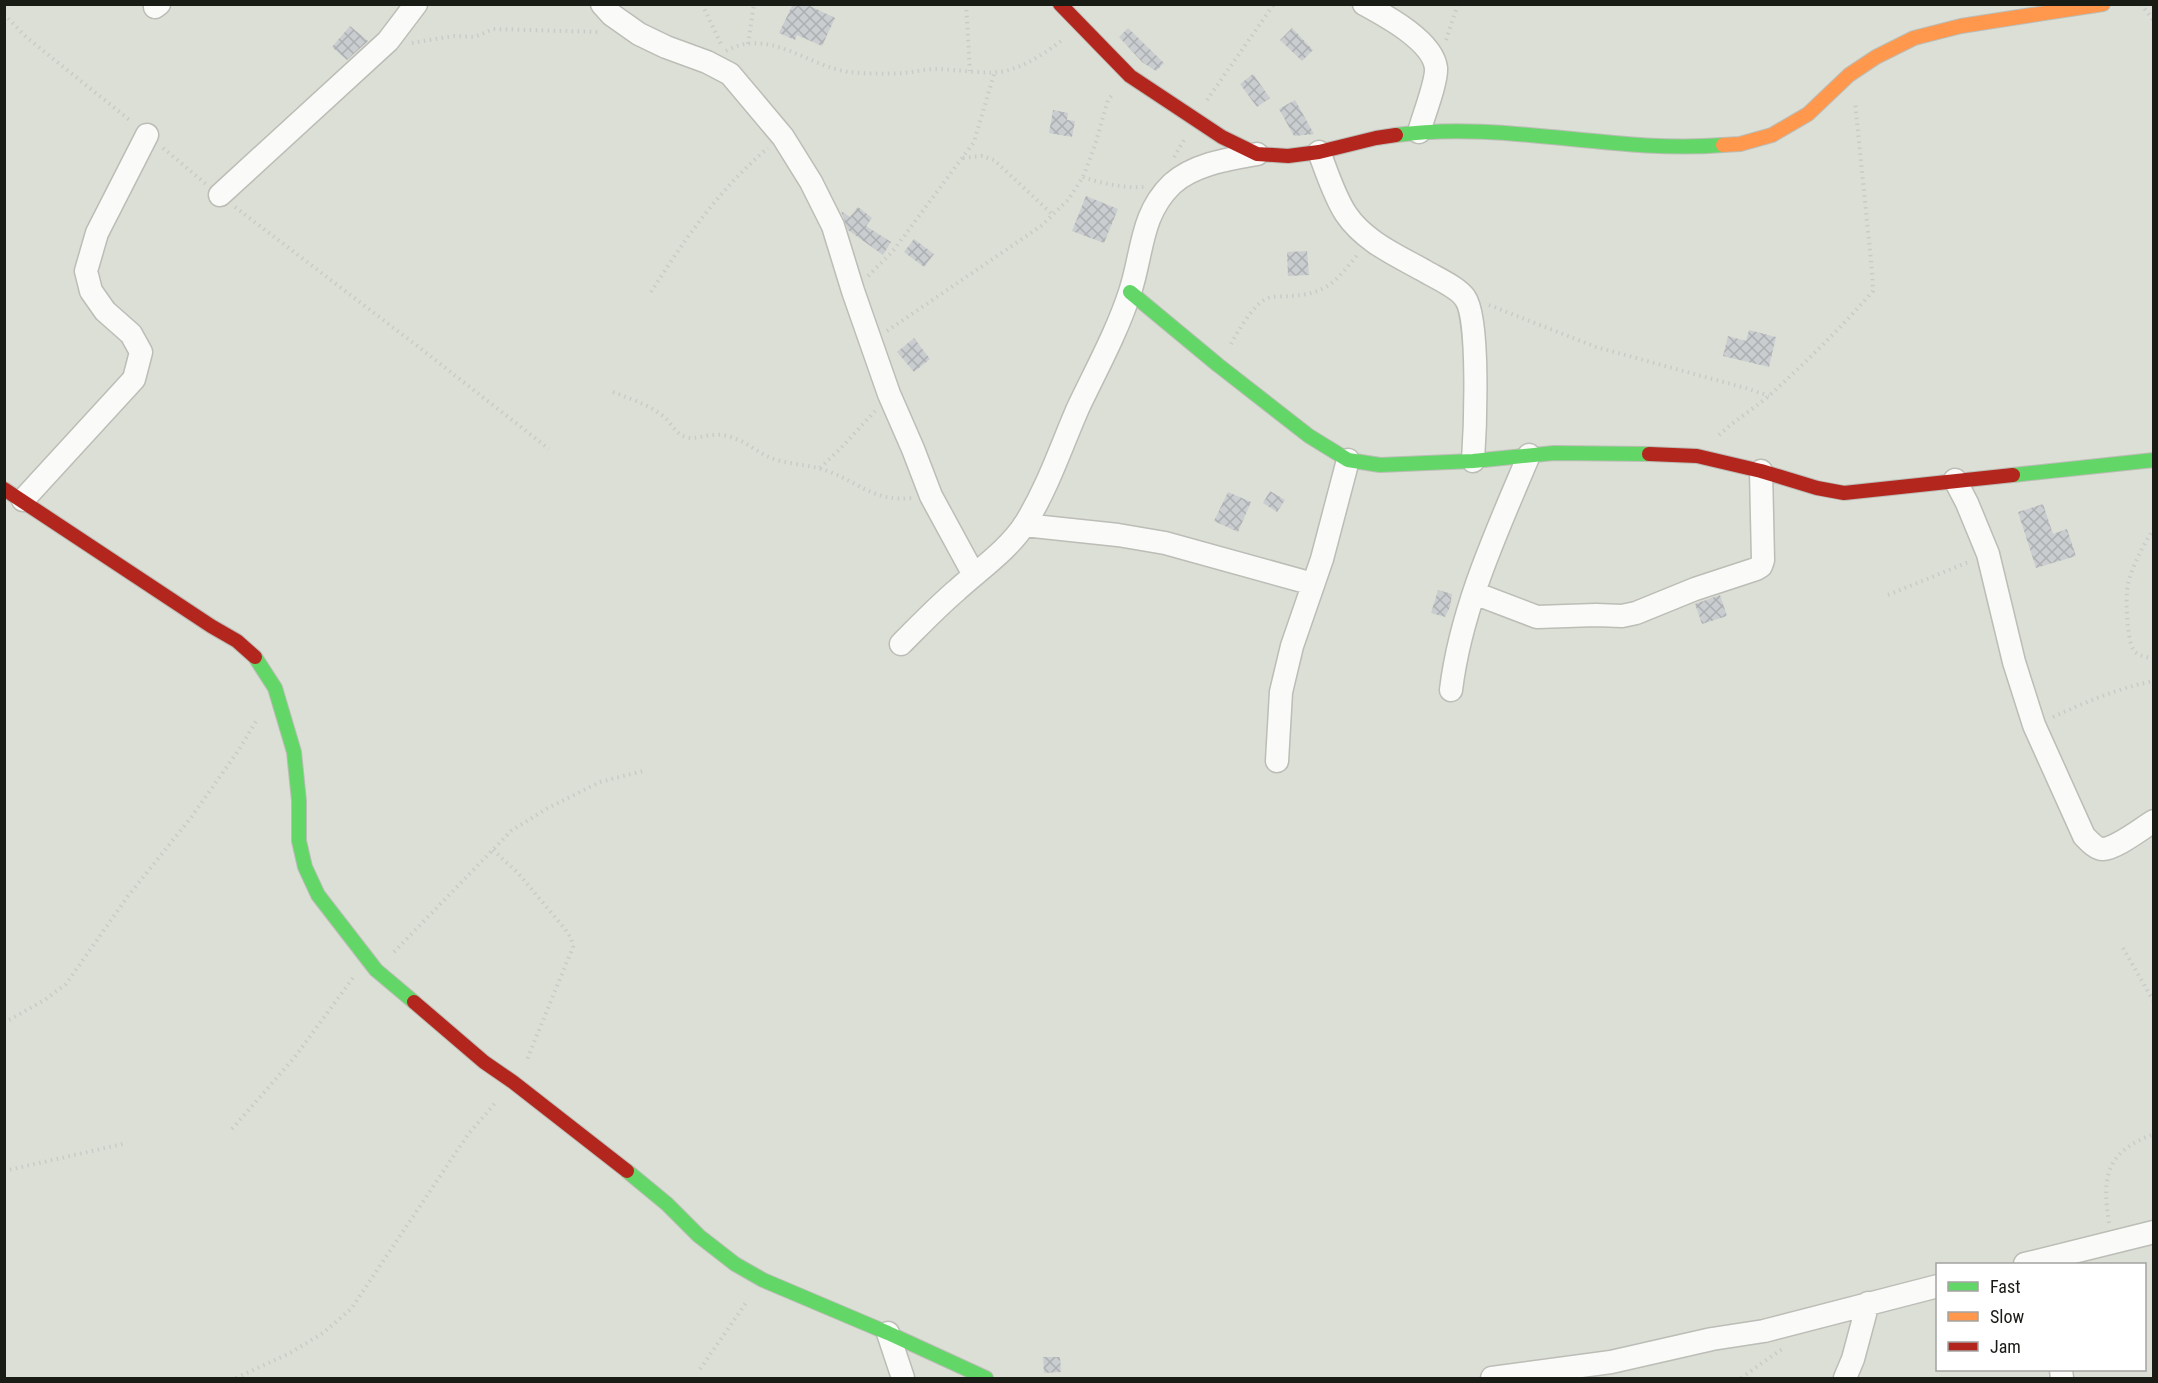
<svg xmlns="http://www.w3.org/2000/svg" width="2158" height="1383" font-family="'Roboto Condensed',sans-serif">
  <defs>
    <pattern id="building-cross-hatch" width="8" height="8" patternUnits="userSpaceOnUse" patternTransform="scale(1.5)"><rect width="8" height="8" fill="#c9cdcf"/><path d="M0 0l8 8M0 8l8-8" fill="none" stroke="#acafb1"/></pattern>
  </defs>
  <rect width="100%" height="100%" fill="#dcdfd5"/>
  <!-- building -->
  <path fill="url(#building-cross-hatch)" d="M793 4H806L835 18 822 46 797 35 795 40 779 33Z
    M350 26 368 41 347 60 332 47Z
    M1128 28 1164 63 1156 71 1142 62 1119 37Z
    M1292 28 1313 50 1302 61 1280 40Z
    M1253 74 1270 98 1257 107 1240 84Z
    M1295 100 1314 134 1294 136 1279 109Z
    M1053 110 1068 113 1067 120 1075 121 1072 137 1049 133Z
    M1086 196 1118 209 1104 243 1072 231Z
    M858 207 872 218 866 226 891 242 883 255 848 230 841 211 850 217Z
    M914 239 934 254 924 267 904 252Z
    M1307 251 1309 275 1288 276 1287 252Z
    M1749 330 1776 337 1769 367 1723 356 1728 336 1746 341Z
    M914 338 930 359 914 372 897 352Z
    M1270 491 1285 500 1277 512 1263 503Z
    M1228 492 1251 502 1238 532 1214 521Z
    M2043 504 2053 534 2067 529 2076 556 2036 568 2018 512Z
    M1438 590 1452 594 1450 607 1445 617 1431 613Z
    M1720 595 1727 616 1702 624 1695 604Z
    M1043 1357H1060L1061 1372 1044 1373Z"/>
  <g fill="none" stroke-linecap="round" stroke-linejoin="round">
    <defs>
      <path id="street" d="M602 4 612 15 639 34 666 47 707 62 730 74 783 137 811 182 833 226 853 291 889 394 913 449 931 496 974 575
        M1364 4C1386 16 1433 41 1436 68 1437 82 1423 117 1419 132
        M155 7 159 4
        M1319 152C1327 172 1334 196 1346 214 1364 241 1396 255 1423 270 1434 277 1458 287 1465 298 1480 318 1475 432 1473 461
        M220 195 388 41 416 4
        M1955 480 1967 503 1988 554 2014 662 2034 725 2084 836C2089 841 2096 849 2103 849 2117 848 2142 828 2154 821
        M23 500 134 379 141 352 131 334 105 311 91 291 86 271 97 233 147 135
        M1024 525 1118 535 1165 543 1313 584
        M1474 593 1537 617 1596 615 1622 616 1636 613 1695 589 1756 569 1761 566 1763 560 1761 471
        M901 644C920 625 937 607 957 590 980 569 1008 550 1025 524 1048 487 1061 447 1078 408 1096 370 1117 332 1130 292 1143 253 1140 215 1172 184 1194 164 1229 159 1257 154
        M1451 690C1461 608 1497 531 1529 455
        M1277 761 1281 692 1292 646 1322 559 1348 460
        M2025 1264 2154 1232
        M888 1333 903 1378
        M2061 1370 2062 1378
        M1492 1378 1611 1362 1712 1339 1764 1331 1938 1286
        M1845 1378 1853 1359 1868 1303"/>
      <path id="fast" d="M1396 135C1504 120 1614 154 1723 145
        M1130 292 1218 365 1309 436 1348 460 1380 465 1473 461 1554 453 1649 454
        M2013 475 2154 460
        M255 657 275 688 294 752 299 801V841L305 867 318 895 376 970 414 1002
        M627 1171 667 1204 699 1236 735 1264 763 1280 888 1333 986 1378"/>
      <path id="slow" d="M1723 145 1740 144 1772 135 1808 114 1849 75 1876 57 1914 38 1961 26 2103 4"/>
      <path id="jam" d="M1060 4 1130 76 1222 137 1257 154 1288 156 1319 152 1376 138 1396 135
        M1649 454 1697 456 1761 471 1817 488 1844 493 2013 475
        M4 489 211 626 237 641 255 657
        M414 1002 484 1062 513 1082 627 1171"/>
    </defs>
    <!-- street casing -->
    <use href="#street" stroke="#bbbdb6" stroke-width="25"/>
    <!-- fast casing -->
    <use href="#fast" stroke="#bbbdb6" stroke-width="16"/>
    <!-- slow casing -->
    <use href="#slow" stroke="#bbbdb6" stroke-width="16"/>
    <!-- jam casing -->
    <use href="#jam" stroke="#bbbdb6" stroke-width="16"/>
    <!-- path -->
    <path stroke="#cacbc8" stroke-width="4" stroke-dasharray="1.5 4.5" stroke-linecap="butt" d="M702 4 722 46
      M966 4 970 71
      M2141 4 2154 21
      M4 14 26 37 132 122
      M1446 40 1458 4
      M412 43 453 36 475 37 493 29 600 32
      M748 44 754 4
      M726 51C769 27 807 66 849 72 866 74 887 74 904 73 915 72 925 69 936 69 956 69 991 76 1009 70 1029 64 1045 53 1061 41
      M1207 100 1274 4
      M163 148 206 184
      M1174 157 1184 140
      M963 158 982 156 994 160 1053 215
      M1083 177C1103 184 1124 188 1145 187
      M235 207 420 348 549 449
      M868 276 893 251 974 142 995 71
      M651 292C685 239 719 189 768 148
      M1489 305 1596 347 1749 389 1769 396
      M887 331 1041 226 1068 200 1083 177 1095 145 1108 100 1113 94
      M1231 344C1238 331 1252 307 1264 300 1272 295 1283 297 1291 296 1327 294 1337 280 1358 254
      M613 392C630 399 648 404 663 416 671 422 675 434 686 437 695 440 704 435 713 435 721 434 729 436 736 439 751 444 761 456 777 460 795 465 813 465 830 472 861 484 875 502 912 498
      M1719 435C1736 419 1754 409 1771 394 1806 362 1841 328 1873 291L1872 271 1855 102
      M820 468 841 448 875 411
      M2154 528C2143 546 2133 564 2128 584 2125 595 2127 638 2133 649 2137 656 2146 657 2154 658
      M1888 595 1971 561
      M2053 717C2086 702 2118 688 2154 681
      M493 850 518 873 565 929 571 938 573 947 526 1062
      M2123 948 2154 1002
      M394 952 511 831 548 808 600 782 643 771
      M4 1023 46 999 66 984 128 896 190 819 238 751 258 718
      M232 1129 294 1058 353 978
      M4 1171 127 1143
      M2109 1223C2102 1177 2105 1152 2154 1134
      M700 1369 748 1300
      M236 1378 290 1353 323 1333 351 1309 469 1133 497 1101
      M1741 1378 1782 1349"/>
    <!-- street -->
    <use href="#street" stroke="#fafaf9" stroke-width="22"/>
    <!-- fast -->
    <use href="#fast" stroke="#63d668" stroke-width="14"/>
    <!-- slow -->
    <use href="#slow" stroke="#ff974d" stroke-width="14"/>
    <!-- jam -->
    <use href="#jam" stroke="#b3261e" stroke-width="14"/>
  </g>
  <!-- border -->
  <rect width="2158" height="1383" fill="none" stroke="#191b15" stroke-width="12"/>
  <!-- legend -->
  <rect x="1936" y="1263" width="210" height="108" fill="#ffffff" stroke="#a3a4a1" stroke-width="1.5"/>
  <rect x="1948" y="1282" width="30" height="9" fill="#63d668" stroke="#a3a4a1" stroke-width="1.5"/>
  <text x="1990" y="1293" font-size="18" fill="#191b15">Fast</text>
  <rect x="1948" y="1312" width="30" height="9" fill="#ff974d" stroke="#a3a4a1" stroke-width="1.5"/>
  <text x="1990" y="1323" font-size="18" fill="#191b15">Slow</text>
  <rect x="1948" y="1342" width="30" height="9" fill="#b3261e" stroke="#a3a4a1" stroke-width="1.5"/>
  <text x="1990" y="1353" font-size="18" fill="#191b15">Jam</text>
</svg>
